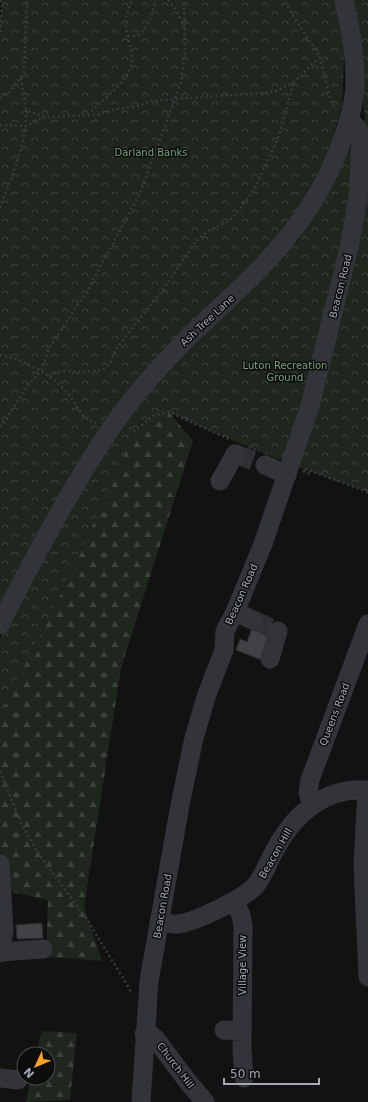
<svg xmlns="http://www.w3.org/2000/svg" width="368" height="1102" font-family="'DejaVu Sans',sans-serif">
  <defs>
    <pattern id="forest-firs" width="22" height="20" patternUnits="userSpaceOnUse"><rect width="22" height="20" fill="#1e261e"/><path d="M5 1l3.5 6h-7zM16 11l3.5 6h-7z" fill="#3c433c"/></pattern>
    <pattern id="park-crowns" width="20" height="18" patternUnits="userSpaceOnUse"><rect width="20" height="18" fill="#1e261e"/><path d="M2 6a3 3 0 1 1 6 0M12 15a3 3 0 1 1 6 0" fill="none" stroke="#3c433c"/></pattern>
  </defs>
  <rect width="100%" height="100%" fill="#121213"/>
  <!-- forest -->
  <path fill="url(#forest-firs)" d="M169 412 193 441 121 668 84 907 102 961 46 957 48 900 11 892 0 850V714L69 577 135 431 153 416Z
    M42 1031 77 1033 70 1100 26 1102 31 1078H48V1054H36Z"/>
  <!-- park -->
  <path fill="url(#park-crowns)" d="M1 0H338L345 30 342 107 321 175 278 241 166 347 0 615V18L2 5Z
    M352 0H368V492L298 467 215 433 169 412 153 416 135 431 69 577 0 714V639L78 481 116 421 299 240 365 119Z"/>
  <!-- building -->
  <path fill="#414246" stroke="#2c2c2f" d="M256 617 274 626 264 661 236 650 240 639 247 642Z
    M42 923 43 938 17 939 16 925Z"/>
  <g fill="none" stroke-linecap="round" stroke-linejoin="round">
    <!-- minor-tunnel -->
    <path stroke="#2f3033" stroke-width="19" stroke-dasharray="19 10" stroke-linecap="butt" d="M235 454 265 465
      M253 620 278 631"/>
    <!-- path -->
    <path stroke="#393b40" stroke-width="2.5" stroke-dasharray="2 3" stroke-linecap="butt" d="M168 0 177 11 184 27
      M0 32 2 5 0 0
      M128 36H137C150 27 151 14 156 0
      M320 57 330 98 336 110
      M21 78 26 110 45 117
      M0 98 10 92 24 73 27 0
      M88 115C101 100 124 86 131 66 135 54 127 39 126 27 124 17 129 9 132 0
      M0 125 26 126 44 117 96 115 116 109 139 106 150 101 274 92 294 82 320 57 283 0
      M0 208C12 175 27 144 26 109
      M0 355C25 360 47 372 65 390 76 401 79 419 96 423
      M49 375 63 371 85 372 103 370 110 363 116 349 165 287 195 242 208 231 229 221 239 210 254 190 278 138 294 82
      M0 427 29 384 42 370 48 350 89 288 140 193 181 83 185 52 184 0
      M129 428 135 431 153 416 169 412 231 440
      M249 447 259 451
      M305 469 368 492
      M303 471 310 474
      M0 771 21 823 38 853 88 921 132 993"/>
    <!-- minor -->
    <path stroke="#333439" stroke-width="19" d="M265 465 287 475
      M220 481 235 454
      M235 612 253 620
      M0 625C18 587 39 550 59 513 77 482 95 450 116 421 135 394 165 360 189 337 252 276 308 232 340 146 347 126 354 107 355 85 356 56 350 28 344 0
      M270 659 278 631
      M367 790 363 865 368 977
      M312 804 308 793 310 780 368 624
      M0 864 4 931 0 953
      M234 901 241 915 243 926 242 1050 244 1078
      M159 921C165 922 171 925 177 924 194 923 245 898 256 885 264 875 269 860 276 848 295 813 326 787 368 790
      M0 952 43 949
      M224 1030 242 1031
      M144 1034 151 1035 155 1038 188 1082 205 1102
      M0 1078 18 1080
      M141 1102 149 981 180 805 194 738 207 694 224 650 225 631 235 612 263 544 310 406 349 248 358 198 361 143 358 129 349 119"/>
  </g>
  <g text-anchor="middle" stroke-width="3" stroke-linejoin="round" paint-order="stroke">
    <!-- park labels -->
    <g font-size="10" fill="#79a179" stroke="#0d0d0e">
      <text x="151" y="156">Darland Banks</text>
      <text x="285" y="369">Luton Recreation<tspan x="285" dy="12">Ground</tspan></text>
    </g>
    <!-- street labels -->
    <g font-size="10" fill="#a3a9b5" stroke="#0d0d0e">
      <text transform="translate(340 286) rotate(-76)" y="4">Beacon Road</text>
      <text transform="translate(207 320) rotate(-43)" y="4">Ash Tree Lane</text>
      <text transform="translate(241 594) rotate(-66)" y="4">Beacon Road</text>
      <text transform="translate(334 714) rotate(-69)" y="4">Queens Road</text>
      <text transform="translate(275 853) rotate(-60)" y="4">Beacon Hill</text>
      <text transform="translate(162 906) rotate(-80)" y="4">Beacon Road</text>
      <text transform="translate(242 965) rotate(-90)" y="4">Village View</text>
      <text transform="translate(176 1065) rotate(53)" y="4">Church Hill</text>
    </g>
  </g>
  <!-- north arrow -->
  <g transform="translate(36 1066) rotate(226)"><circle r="19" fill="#0d0d0e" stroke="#494b51"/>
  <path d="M0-3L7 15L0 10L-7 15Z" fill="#f8a225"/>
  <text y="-6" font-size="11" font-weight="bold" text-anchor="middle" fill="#a3a9b5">N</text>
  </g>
  <!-- scale -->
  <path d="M224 1078v6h95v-6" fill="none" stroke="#a3a9b5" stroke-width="2"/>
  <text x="230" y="1078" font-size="12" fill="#a3a9b5" stroke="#0d0d0e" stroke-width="3" paint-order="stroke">50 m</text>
</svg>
